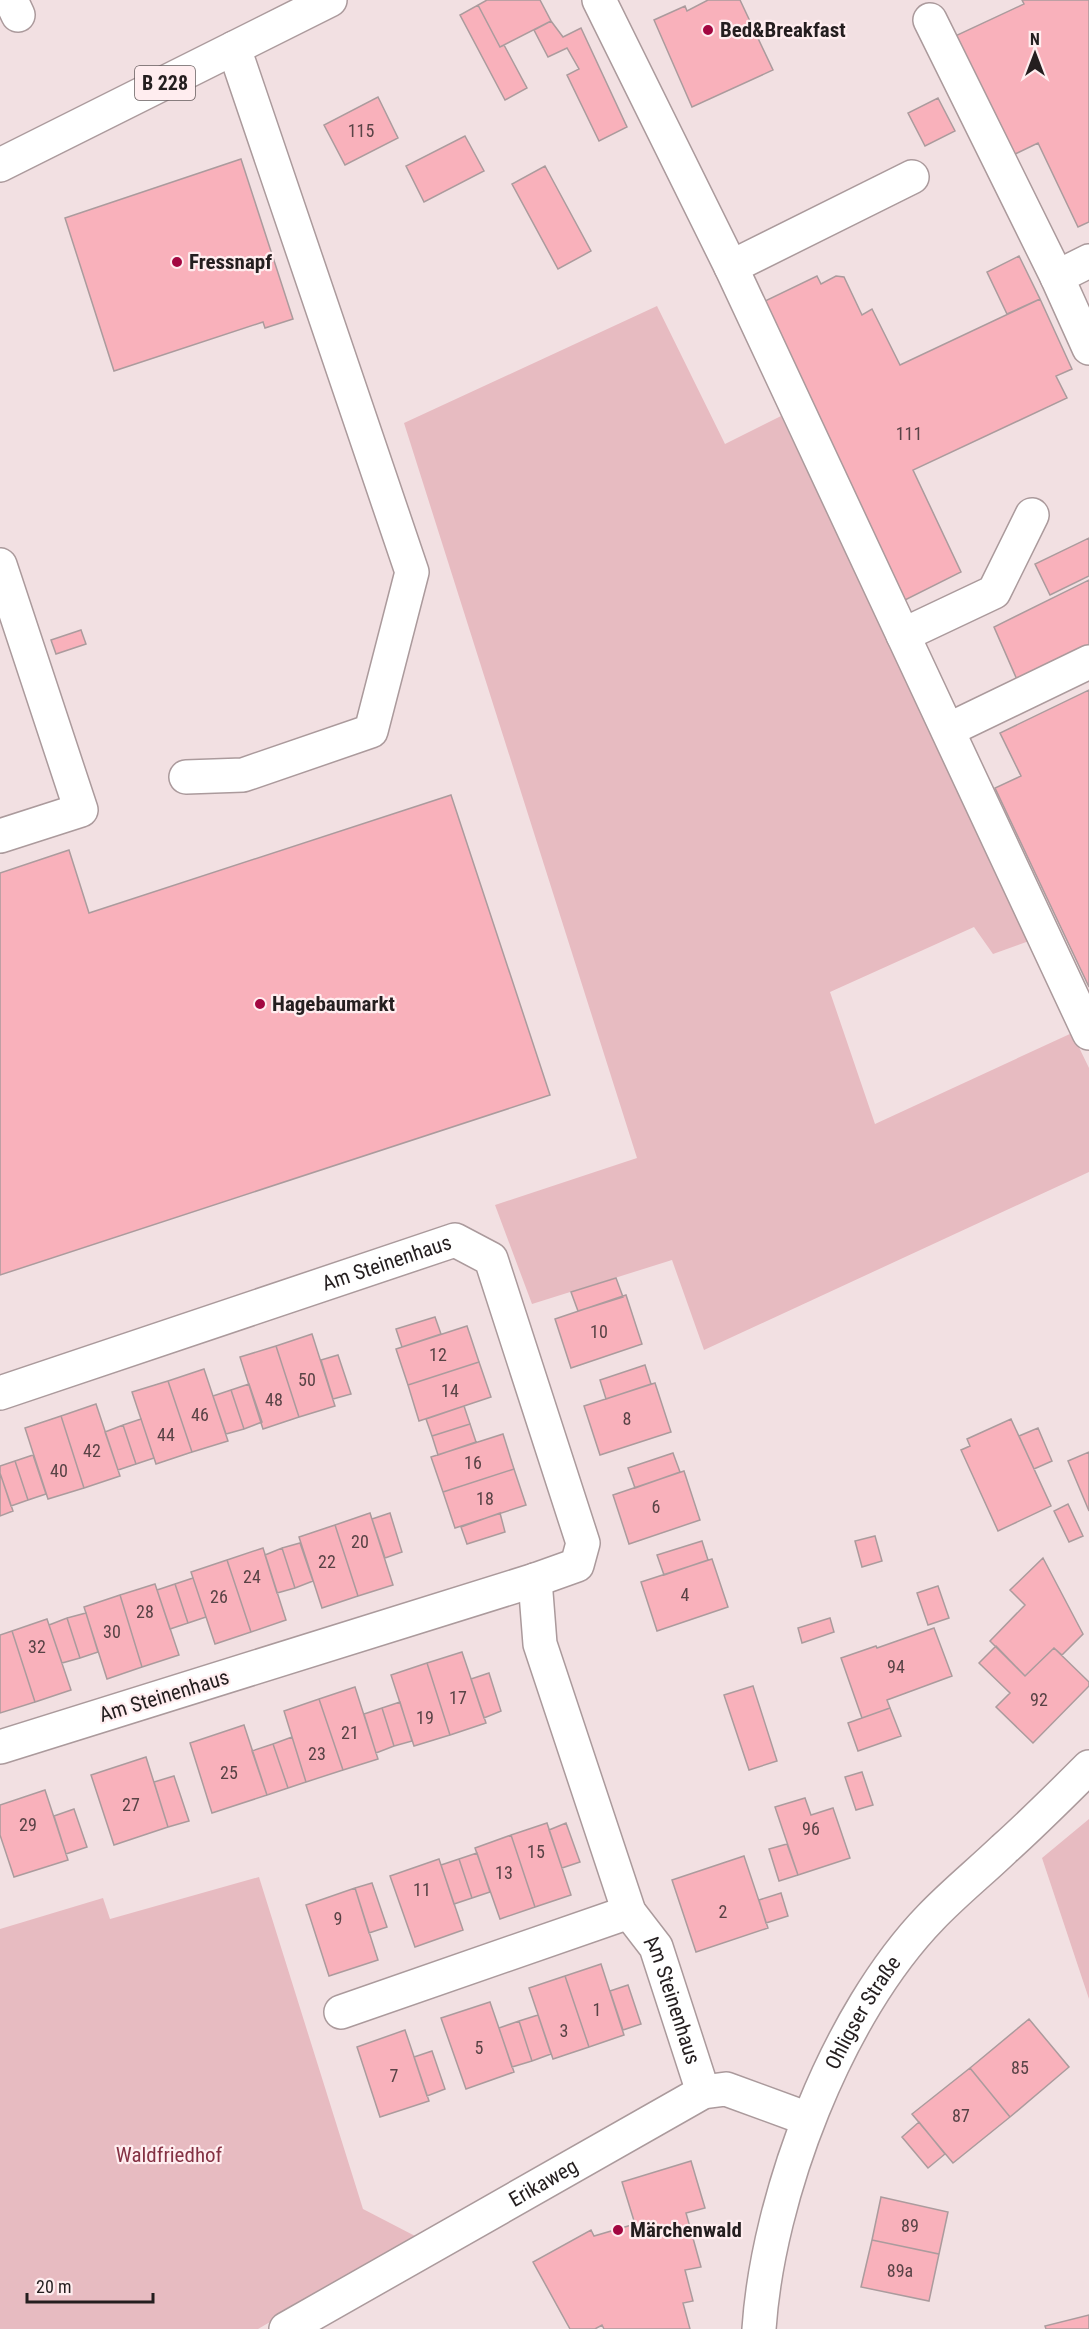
<svg xmlns="http://www.w3.org/2000/svg" width="1089" height="2329" font-family="'Roboto Condensed',sans-serif">
  <rect width="100%" height="100%" fill="#f2e0e2"/>
  <!-- green -->
  <path fill="#e7bbc1" d="M657 306 725 444 781 416 1029 941 993 954 974 927 830 992 875 1124 1072 1033 1089 1068V1172L704 1350 672 1260 532 1304 495 1205 637 1158 404 423Z
    M1089 1819V1999L1042 1858Z
    M259 1877 363 2209 417 2237 258 2329H0V1929L103 1898 110 1919Z"/>
  <!-- building -->
  <path fill="#f9b1bb" stroke="#ab9b9d" stroke-width="1.5" d="M487 0H540L551 21 500 47 478 5Z
    M708 0H740L773 70 692 107 654 20 685 6 687 11Z
    M1022 0H1089V222L1078 227 1038 143 1009 157 953 37 1024 4Z
    M478 5 500 47 504 45 527 88 505 100 460 15Z
    M551 21 563 37 581 28 627 127 599 141 567 75 579 69 567 48 548 57 534 30Z
    M378 97 398 138 345 165 324 125Z
    M938 98 955 131 925 146 908 113Z
    M465 136 484 171 424 202 406 166Z
    M241 159 293 319 265 328 263 322 114 371 65 218Z
    M545 166 591 251 558 269 512 184Z
    M1019 256 1040 299 1007 314 987 272Z
    M817 276 821 284 836 276 844 277 862 315 872 309 900 365 1040 299 1072 369 1056 376 1067 398 913 470 961 572 905 600 765 301Z
    M1089 538V576L1050 595 1035 564Z
    M1089 580V648L1018 682 994 627Z
    M81 630 86 644 56 654 51 640Z
    M1089 690V987L995 788 1021 776 1000 733Z
    M451 795 550 1095 0 1275V873L69 850 89 913Z
    M616 1278 623 1297 578 1311 571 1292Z
    M626 1295 642 1344 571 1368 555 1319Z
    M435 1317 441 1334 402 1347 396 1329Z
    M467 1326 479 1362 408 1385 396 1349Z
    M312 1334 335 1406 299 1417 276 1346Z
    M276 1346 299 1417 263 1429 240 1357Z
    M338 1355 351 1394 333 1399 321 1360Z
    M479 1362 491 1397 419 1421 408 1385Z
    M645 1365 651 1384 606 1399 600 1380Z
    M204 1369 228 1441 192 1452 168 1381Z
    M168 1381 192 1452 156 1464 132 1392Z
    M655 1383 671 1432 600 1455 584 1406Z
    M249 1384 262 1422 244 1429 231 1390Z
    M231 1390 244 1429 226 1434 213 1396Z
    M96 1404 120 1476 84 1488 61 1416Z
    M464 1406 470 1424 432 1436 426 1419Z
    M61 1416 84 1488 48 1499 25 1428Z
    M141 1419 154 1458 136 1464 123 1425Z
    M1011 1419 1051 1506 998 1531 961 1450 970 1446 967 1439Z
    M470 1424 476 1442 438 1455 432 1436Z
    M123 1425 136 1464 118 1470 105 1432Z
    M1038 1428 1052 1461 1034 1469 1019 1436Z
    M503 1434 514 1469 443 1492 431 1457Z
    M1089 1452V1511L1068 1461Z
    M673 1453 680 1472 635 1488 628 1468Z
    M33 1455 46 1494 28 1500 15 1461Z
    M15 1461 28 1500 11 1506 0 1473V1466Z
    M514 1469 526 1505 455 1528 443 1492Z
    M684 1471 700 1520 629 1544 613 1495Z
    M0 1473 13 1511 0 1516Z
    M1068 1504 1083 1536 1069 1542 1054 1511Z
    M370 1513 393 1585 358 1596 335 1525Z
    M390 1513 402 1552 385 1558 372 1519Z
    M500 1513 505 1532 467 1544 461 1527Z
    M335 1525 358 1596 322 1608 299 1537Z
    M875 1536 882 1561 862 1567 855 1541Z
    M702 1541 708 1560 664 1575 657 1555Z
    M300 1543 313 1581 295 1588 282 1548Z
    M263 1548 286 1620 251 1632 227 1560Z
    M282 1548 295 1588 277 1593 265 1555Z
    M1043 1558 1083 1634 1062 1655 1054 1648 1025 1676 990 1641 1025 1605 1010 1590Z
    M712 1559 728 1607 657 1631 641 1582Z
    M227 1560 251 1632 215 1644 191 1572Z
    M193 1578 206 1617 188 1623 175 1584Z
    M155 1584 179 1655 142 1667 120 1595Z
    M175 1584 188 1623 170 1629 157 1590Z
    M938 1586 949 1618 928 1625 917 1593Z
    M120 1595 142 1667 107 1679 84 1607Z
    M86 1613 98 1652 80 1658 67 1618Z
    M67 1618 80 1658 62 1663 49 1625Z
    M830 1618 834 1632 802 1643 798 1628Z
    M47 1619 71 1690 35 1702 12 1631Z
    M934 1628 952 1676 887 1700 890 1708 862 1718 841 1658 876 1646 877 1648Z
    M12 1631 35 1702 0 1713V1635Z
    M996 1646 1025 1676 1054 1648 1089 1682V1686L1033 1743 996 1707 1010 1693 979 1663Z
    M462 1652 486 1723 450 1735 427 1663Z
    M427 1663 450 1735 414 1746 391 1675Z
    M489 1673 501 1711 484 1718 471 1679Z
    M753 1686 777 1761 749 1770 724 1695Z
    M355 1687 378 1759 343 1770 319 1699Z
    M319 1699 343 1770 306 1782 284 1711Z
    M400 1702 412 1741 394 1746 382 1708Z
    M382 1708 394 1746 376 1753 364 1714Z
    M890 1708 901 1736 858 1751 848 1723Z
    M244 1725 267 1795 212 1813 190 1743Z
    M292 1737 306 1782 288 1788 273 1744Z
    M273 1744 288 1788 267 1795 252 1751Z
    M146 1757 168 1827 114 1845 91 1775Z
    M862 1772 873 1805 856 1810 845 1777Z
    M174 1776 189 1821 168 1827 154 1782Z
    M45 1790 68 1860 14 1877 0 1835V1805Z
    M805 1798 811 1815 833 1808 850 1858 798 1875 775 1807Z
    M74 1809 87 1847 66 1854 54 1816Z
    M547 1823 571 1895 535 1907 511 1835Z
    M566 1823 580 1862 562 1868 549 1830Z
    M511 1835 535 1907 500 1919 475 1848Z
    M787 1844 798 1875 779 1881 769 1849Z
    M477 1853 490 1892 472 1898 459 1859Z
    M744 1856 768 1928 696 1952 672 1880Z
    M439 1859 463 1930 415 1947 390 1876Z
    M459 1859 472 1898 454 1904 441 1865Z
    M372 1883 387 1927 369 1933 355 1888Z
    M355 1888 378 1960 329 1976 306 1905Z
    M781 1893 788 1916 766 1923 759 1900Z
    M601 1964 624 2035 589 2047 565 1976Z
    M565 1976 589 2047 553 2059 529 1988Z
    M628 1985 641 2024 623 2030 610 1991Z
    M490 2002 514 2072 466 2089 441 2018Z
    M538 2015 551 2054 532 2061 519 2021Z
    M1029 2019 1069 2067 1010 2117 970 2068Z
    M519 2021 532 2061 512 2067 499 2028Z
    M405 2030 429 2101 380 2117 357 2047Z
    M432 2051 445 2089 427 2096 414 2057Z
    M970 2068 1010 2117 953 2163 912 2114Z
    M919 2122 945 2154 928 2168 902 2137Z
    M691 2161 705 2208 686 2213 701 2267 685 2270 693 2301 683 2303 690 2329H604L602 2325 595 2329H570L533 2262 591 2230 594 2236 635 2224 622 2182Z
    M881 2197 948 2212 939 2254 872 2240Z
    M872 2240 939 2254 929 2301 861 2287Z
    M1089 2315V2329H1046L1045 2326Z"/>
  <g fill="none" stroke-linecap="round" stroke-linejoin="round">
    <defs>
      <g id="minor">
        <path d="M11 0 18 15"/>
        <path d="M599 0 731 267 903 635 994 592 1032 515"/>
        <path d="M930 20 1057 277 1089 348"/>
        <path d="M731 267 912 177"/>
        <path d="M1057 277 1089 261"/>
        <path d="M0 565 81 810 0 836"/>
        <path d="M903 635 1089 1033"/>
        <path d="M948 730 1089 662"/>
        <path d="M186 777 243 775 371 731 412 572 234 48"/>
        <path id="s1" d="M0 1393 455 1240 491 1259 583 1543 577 1565 535 1580 0 1747"/>
        <path id="s2" d="M535 1580 540 1644 629 1912 656 1947 703 2092"/>
        <path d="M341 2012 629 1912"/>
        <path id="s3" d="M286 2329 703 2092 726 2089 808 2119"/>
      </g>
      <g id="major">
        <path d="M0 165 330 0"/>
        <path id="s4" d="M759 2329C768 2195 837 2014 931 1917 954 1893 980 1872 1004 1849 1033 1823 1061 1795 1089 1767"/>
      </g>
    </defs>
    <!-- minor casing -->
    <use href="#minor" stroke="#ab9a9c" stroke-width="36"/>
    <!-- major casing -->
    <use href="#major" stroke="#ab9a9c" stroke-width="36"/>
    <!-- minor -->
    <use href="#minor" stroke="#fff" stroke-width="33"/>
    <!-- major -->
    <use href="#major" stroke="#fff" stroke-width="33"/>
  </g>
  <!-- markers -->
  <g fill="#a30741" stroke="#ffedef" stroke-width="2">
    <circle cx="708" cy="30" r="6"/>
    <circle cx="177" cy="262" r="6"/>
    <circle cx="260" cy="1004" r="6"/>
    <circle cx="618" cy="2230" r="6"/>
  </g>
  <g text-anchor="middle" stroke-width="4.5" stroke-linejoin="round" paint-order="stroke">
    <!-- number labels -->
    <g font-size="18" fill="#594346">
      <text x="361" y="137">115</text>
      <text x="909" y="440">111</text>
      <text x="599" y="1338">10</text>
      <text x="438" y="1361">12</text>
      <text x="307" y="1386">50</text>
      <text x="450" y="1397">14</text>
      <text x="274" y="1406">48</text>
      <text x="200" y="1421">46</text>
      <text x="627" y="1425">8</text>
      <text x="166" y="1441">44</text>
      <text x="92" y="1457">42</text>
      <text x="473" y="1469">16</text>
      <text x="59" y="1477">40</text>
      <text x="485" y="1505">18</text>
      <text x="656" y="1513">6</text>
      <text x="360" y="1548">20</text>
      <text x="327" y="1568">22</text>
      <text x="252" y="1583">24</text>
      <text x="685" y="1601">4</text>
      <text x="219" y="1603">26</text>
      <text x="145" y="1618">28</text>
      <text x="112" y="1638">30</text>
      <text x="37" y="1653">32</text>
      <text x="896" y="1673">94</text>
      <text x="458" y="1704">17</text>
      <text x="1039" y="1706">92</text>
      <text x="425" y="1724">19</text>
      <text x="350" y="1739">21</text>
      <text x="317" y="1760">23</text>
      <text x="229" y="1779">25</text>
      <text x="131" y="1811">27</text>
      <text x="28" y="1831">29</text>
      <text x="811" y="1835">96</text>
      <text x="536" y="1858">15</text>
      <text x="504" y="1879">13</text>
      <text x="422" y="1896">11</text>
      <text x="723" y="1918">2</text>
      <text x="338" y="1925">9</text>
      <text x="597" y="2016">1</text>
      <text x="564" y="2037">3</text>
      <text x="479" y="2054">5</text>
      <text x="1020" y="2074">85</text>
      <text x="394" y="2082">7</text>
      <text x="961" y="2122">87</text>
      <text x="910" y="2232">89</text>
      <text x="900" y="2277">89a</text>
    </g>
    <!-- shield labels -->
    <rect fill="#ffedef" stroke="#665c5d" stroke-width="1.5" x="135" y="66" width="60" height="34" rx="4.5"/>
    <g font-size="20" font-weight="bold" fill="#241e1f">
      <text x="165" y="90">B 228</text>
    </g>
    <!-- poi labels -->
    <g font-size="21" font-weight="bold" fill="#241e1f" stroke="#ffedef" text-anchor="start">
      <text x="720" y="37">Bed&amp;Breakfast</text>
      <text x="189" y="269">Fressnapf</text>
      <text x="272" y="1011">Hagebaumarkt</text>
      <text x="630" y="2237">Märchenwald</text>
    </g>
    <!-- street labels -->
    <g font-size="21" fill="#241e1f" stroke="#ffedef">
      <text dy="7" stroke="none"><textPath href="#s1" startOffset="408">Am Steinenhaus</textPath></text>
      <text transform="translate(164 1696) rotate(-17)" y="7">Am Steinenhaus</text>
      <text dy="7" stroke="none"><textPath href="#s2" startOffset="446">Am Steinenhaus</textPath></text>
      <text dy="7" stroke="none"><textPath href="#s4" startOffset="336">Ohligser Straße</textPath></text>
      <text dy="7" stroke="none"><textPath href="#s3" startOffset="296">Erikaweg</textPath></text>
    </g>
    <!-- park labels -->
    <g font-size="21" fill="#843143" stroke="#ffedef">
      <text x="169" y="2162">Waldfriedhof</text>
    </g>
  </g>
  <!-- north arrow -->
  <g transform="translate(1035 54)" stroke="#ffedef" stroke-width="4.5" paint-order="stroke">
  <path d="M0-4.5L10 22L0 15L-10 22Z" fill="#241e1f"/>
  <text y="-9" font-size="16" font-weight="bold" text-anchor="middle" fill="#241e1f">N</text>
  </g>
  <!-- scale -->
  <path d="M27 2293v9h126v-9" fill="none" stroke="#241e1f" stroke-width="3"/>
  <text x="36" y="2293" font-size="18" fill="#241e1f" stroke="#ffedef" stroke-width="4.5" paint-order="stroke">20 m</text>
</svg>
